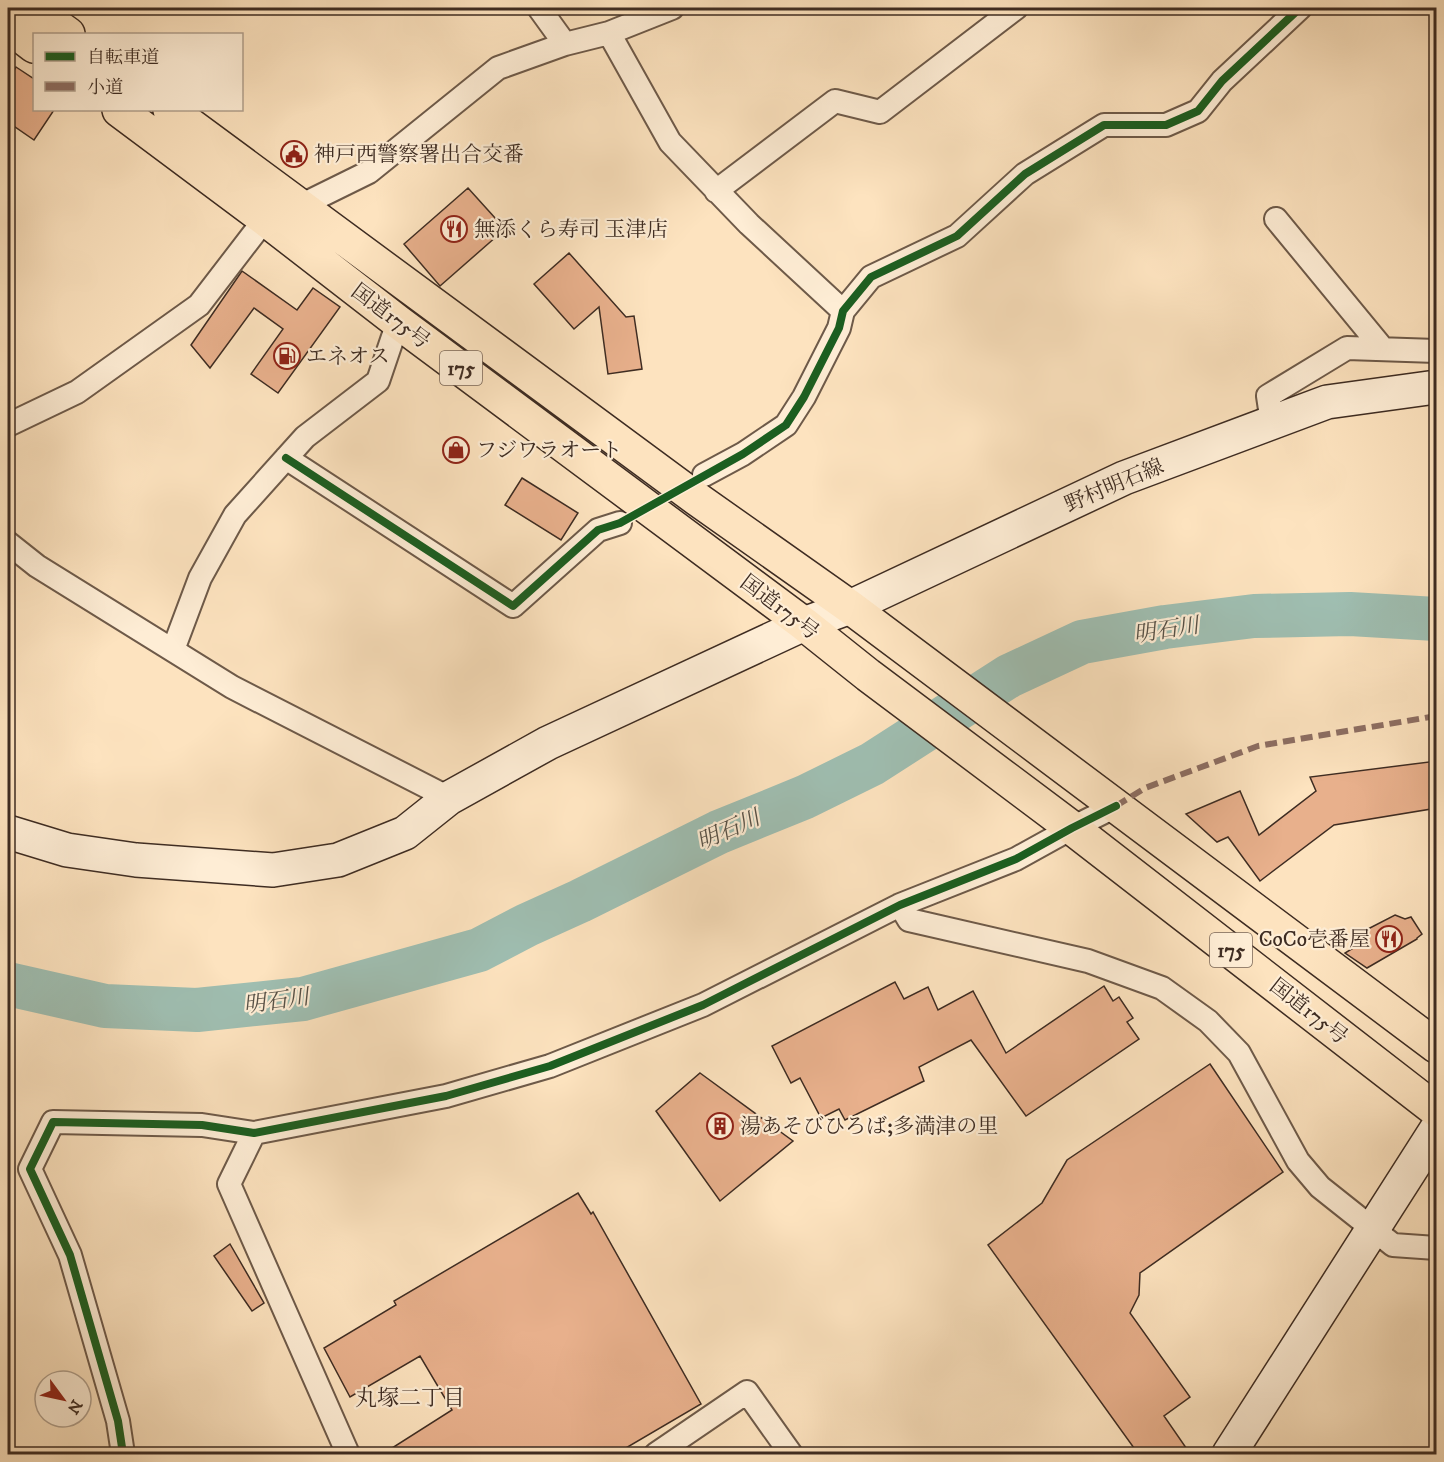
<svg xmlns="http://www.w3.org/2000/svg" width="1444" height="1462" font-family="'IM FELL DW Pica','Noto Serif JP',serif">
  <rect width="100%" height="100%" fill="#fde3bf"/>
  <filter id="stains"><feTurbulence type="fractalNoise" baseFrequency=".00333" numOctaves="4"/><feColorMatrix values="0 0 0 0 .2 0 0 0 0 .09 0 0 0 0 .02 0 0 0 .5 -.17"/></filter>
  <radialGradient id="worn" r=".72"><stop offset=".6" stop-color="#630" stop-opacity="0"/><stop offset="1" stop-color="#630" stop-opacity=".3"/></radialGradient>
  <g fill="none" stroke-linecap="round" stroke-linejoin="round">
    <!-- river -->
    <path stroke="#9fbeb1" stroke-width="44" d="M8 984 105 1006 197 1010 303 999 479 950 527 925 580 901 719 832 805 797 872 764 1009 676 1082 642 1165 627 1254 616 1350 614 1436 619"/>
  </g>
  <!-- building -->
  <path fill="#e8b08c" stroke="#3e2c22" stroke-width="1.5" d="M16 67 34 79V110H54L34 140 8 122V80Z
    M468 188 505 229 440 286 404 244Z
    M569 253 626 317 634 316 642 369 608 374 599 307 574 329 534 284Z
    M242 271 297 310 313 288 340 307 278 393 251 374 283 329 254 308 210 368 191 345Z
    M522 478 578 513 561 540 505 505Z
    M1437 761V808L1334 825 1260 881 1228 837 1217 842 1186 814 1240 791 1259 835 1316 791 1310 777Z
    M1395 915 1405 919 1411 917 1422 934 1417 938V939L1367 968 1345 953 1355 947 1353 942 1367 934 1364 931Z
    M895 982 904 999 928 987 938 1010 973 991 1006 1053 1104 986 1113 1001 1119 997 1133 1018 1127 1022 1139 1039 1026 1116 971 1040 919 1067 924 1081 845 1120 839 1109 821 1118 800 1078 791 1083 772 1046Z
    M1210 1064 1283 1172 1140 1273 1139 1295 1130 1313 1190 1397 1164 1416 1191 1455H1139L988 1245 1042 1203 1067 1160Z
    M700 1073 793 1141 720 1201 656 1111Z
    M578 1193 591 1214 593 1212 701 1404 614 1455H381L452 1410 420 1356 350 1397 324 1348 396 1305 394 1301Z
    M230 1244 264 1303 252 1311 214 1256Z"/>
  <g fill="none" stroke-linecap="round" stroke-linejoin="round">
    <defs>
      <path id="street" d="M539 8 565 44
        M609 33 670 142 749 224 843 311
        M716 191 835 101 880 112 1016 8
        M1276 219 1383 349
        M1272 423 1268 396 1347 348 1436 351
        M8 425 77 392 199 305 265 219 300 206 369 172 498 68 565 44 609 33 672 8
        M286 458 513 606 598 530 620 523
        M704 475 743 454 786 425 804 397 839 328 843 311 871 277 957 236 1025 174 1104 125H1166L1198 111 1222 81 1300 8
        M8 543 37 566 232 687 449 798
        M173 650 200 578 235 515 305 437 378 381 398 322
        M900 905 909 920 1088 961 1162 988 1208 1021 1239 1053 1298 1161 1320 1187 1393 1245 1436 1248
        M254 1133 229 1184 348 1454
        M123 1454 118 1421 70 1255 30 1169 53 1122 202 1125 254 1133 446 1096 550 1066 703 1005 900 905 1016 859 1072 828 1116 806
        M656 1454 747 1392 791 1454"/>
      <path id="secondary" d="M8 832 67 850 136 860 273 870 338 860 405 833 449 798 548 743 804 624 850 607 1124 478 1327 402 1436 387
        M1229 1454 1436 1130"/>
      <path id="highway" d="M32 8 68 34
        M8 26 34 46
        M119 110 265 219 398 322 804 624 868 675 1072 828 1436 1110
        M170 110 697 499 850 607 1436 1046"/>
    </defs>
    <!-- street casing -->
    <use href="#street" stroke="#6e5a49" stroke-width="26"/>
    <!-- secondary casing -->
    <use href="#secondary" stroke="#3e2c22" stroke-width="36"/>
    <!-- highway casing -->
    <use href="#highway" stroke="#3e2c22" stroke-width="36"/>
    <!-- street -->
    <use href="#street" stroke="#feedd5" stroke-width="22"/>
    <!-- secondary -->
    <use href="#secondary" stroke="#feedd5" stroke-width="33"/>
    <!-- highway -->
    <use href="#highway" stroke="#fde3bf" stroke-width="33"/>
    <!-- quiet -->
    <path stroke="#8d6e63" stroke-width="6" stroke-dasharray="12 6" stroke-linecap="butt" d="M1116 806 1145 788 1258 746 1436 716"/>
    <defs>
      <path id="cycleway" d="M286 458 513 606 598 530 620 523 743 454 786 425 804 397 839 328 843 311 871 277 957 236 1025 174 1104 125H1166L1198 111 1222 81 1300 8
        M123 1454 118 1421 70 1255 30 1169 53 1122 202 1125 254 1133 446 1096 550 1066 703 1005 900 905 1016 859 1072 828 1116 806"/>
    </defs>
    <!-- cycleway casing -->
    <use href="#cycleway" stroke="#feedd5" stroke-width="11"/>
    <!-- cycleway -->
    <use href="#cycleway" stroke="#1b5e20" stroke-width="8"/>
  </g>
  <!-- icons -->
  <defs>
    <symbol id="civic-ring" viewBox="-11 -11 22 22"><circle r="9.5" fill="#feedd5" stroke="#8f2418" stroke-width="1.5"/><path d="M-.6-6.5H3V-4.5H.6V-3L4-1V1h2V6H-6V1h2V-1L-.6-3ZM-1.2 2.5V6h2.4V2.5Z" fill="#8f2418"/></symbol>
    <symbol id="restaurant-ring" viewBox="-11 -11 22 22"><circle r="9.5" fill="#feedd5" stroke="#8f2418" stroke-width="1.5"/><path d="M-5-6h1v4h1v-4h1v4h1v-4h1v5L-1.5 .5V6h-2V.5L-5-1ZM5-6V6H3V1.5H1.5Q1.5-4 5-6Z" fill="#8f2418"/></symbol>
    <symbol id="fuel-ring" viewBox="-11 -11 22 22"><circle r="9.5" fill="#feedd5" stroke="#8f2418" stroke-width="1.5"/><path d="M-5.5-6h7V0h2V4h1.3V-2.5L3-4.5l.8-.8L6-3V5H2.5V1h-1V6h-7ZM-4.2-4.7v3.2H.2V-4.7Z" fill="#8f2418"/></symbol>
    <symbol id="shop-ring" viewBox="-11 -11 22 22"><circle r="9.5" fill="#feedd5" stroke="#8f2418" stroke-width="1.5"/><path d="M-5-2.5h2.3a2.7 3.5 0 0 1 5.4 0H5L5.5 6h-11ZM-1.5-2.5h3a1.5 2.3 0 0 0-3 0Z" fill="#8f2418"/></symbol>
    <symbol id="building-ring" viewBox="-11 -11 22 22"><circle r="9.5" fill="#feedd5" stroke="#8f2418" stroke-width="1.5"/><path d="M-4-6H4V6H1V3H-1V6H-4ZM-2.5-4.3h1.7v1.8h-1.7ZM.8-4.3h1.7v1.8H.8ZM-2.5-1h1.7V.8h-1.7ZM.8-1h1.7V.8H.8Z" fill="#8f2418"/></symbol>
  </defs>
  <g fill-rule="evenodd">
    <use href="#civic-ring" x="279" y="139" width="30" height="30"/>
    <use href="#restaurant-ring" x="439" y="214" width="30" height="30"/>
    <use href="#fuel-ring" x="272" y="341" width="30" height="30"/>
    <use href="#shop-ring" x="441" y="435" width="30" height="30"/>
    <use href="#restaurant-ring" x="1374" y="924" width="30" height="30"/>
    <use href="#building-ring" x="705" y="1111" width="30" height="30"/>
  </g>
  <g text-anchor="middle" stroke-width="4.5" stroke-linejoin="round" paint-order="stroke">
    <!-- shield labels -->
    <g fill="#feedd5" stroke="#786658" stroke-width="1.5">
      <rect x="440" y="351" width="42" height="34" rx="4.5"/>
      <rect x="1210" y="933" width="42" height="34" rx="4.5"/>
    </g>
    <g font-size="20" font-weight="bold" fill="#3e2c22">
      <text x="461" y="375">175</text>
      <text x="1231" y="957">175</text>
    </g>
    <!-- poi labels -->
    <g font-size="21" fill="#3e2c22" stroke="#feedd5" text-anchor="start">
      <text x="314" y="161">神戸西警察署出合交番</text>
      <text x="474" y="236">無添くら寿司 玉津店</text>
      <text x="306" y="363">エネオス</text>
      <text x="476" y="457">フジワラオート</text>
      <text x="1370" y="946" text-anchor="end">CoCo壱番屋</text>
      <text x="740" y="1133">湯あそびひろば;多満津の里</text>
    </g>
    <!-- street labels -->
    <g font-size="21" fill="#3e2c22" stroke="#feedd5">
      <text transform="translate(391 316) rotate(37)" y="7">国道175号</text>
      <text transform="translate(1114 485) rotate(-23)" y="7">野村明石線</text>
      <text transform="translate(780 607) rotate(37)" y="7">国道175号</text>
      <text transform="translate(1309 1011) rotate(38)" y="7">国道175号</text>
    </g>
    <!-- water labels -->
    <g font-size="22" font-style="italic" fill="#565046" stroke="#feedd5">
      <text transform="translate(1166 629) rotate(-9)" y="8">明石川</text>
      <text transform="translate(728 829) rotate(-24)" y="8">明石川</text>
      <text transform="translate(276 1000) rotate(-8)" y="8">明石川</text>
    </g>
    <!-- neighbourhood labels -->
    <g font-size="22" fill="#3e2c22" stroke="#feedd5">
      <text x="410" y="1405">丸塚二丁目</text>
    </g>
  </g>
  <!-- margin -->
  <rect width="1444" height="1462" fill="none" stroke="#fde3bf" stroke-width="30"/>
  <rect x="9" y="9" width="1426" height="1444" fill="none" stroke="#3e2c22" stroke-width="3"/>
  <rect x="15" y="15" width="1414" height="1432" fill="none" stroke="#3e2c22" stroke-width="1.5"/>
  <!-- legend -->
  <rect x="33" y="33" width="210" height="78" fill="#feedd5" stroke="#b1a08d" stroke-width="1.5"/>
  <rect x="45" y="52" width="30" height="9" fill="#1b5e20" stroke="#b1a08d" stroke-width="1.5"/>
  <text x="87" y="63" font-size="18" fill="#3e2c22">自転車道</text>
  <rect x="45" y="82" width="30" height="9" fill="#8d6e63" stroke="#b1a08d" stroke-width="1.5"/>
  <text x="87" y="93" font-size="18" fill="#3e2c22">小道</text>
  <!-- north arrow -->
  <g transform="translate(63 1399) rotate(123)"><circle r="28" fill="#feedd5" stroke="#b1a08d" stroke-width="1.5"/>
  <path d="M0-4.5L10 22L0 15L-10 22Z" fill="#8f2418"/>
  <text y="-9" font-size="16" font-weight="bold" text-anchor="middle" fill="#3e2c22">N</text>
  </g>
  <rect width="100%" height="100%" filter="url(#stains)"/>
  <rect width="100%" height="100%" fill="url(#worn)"/>
</svg>
